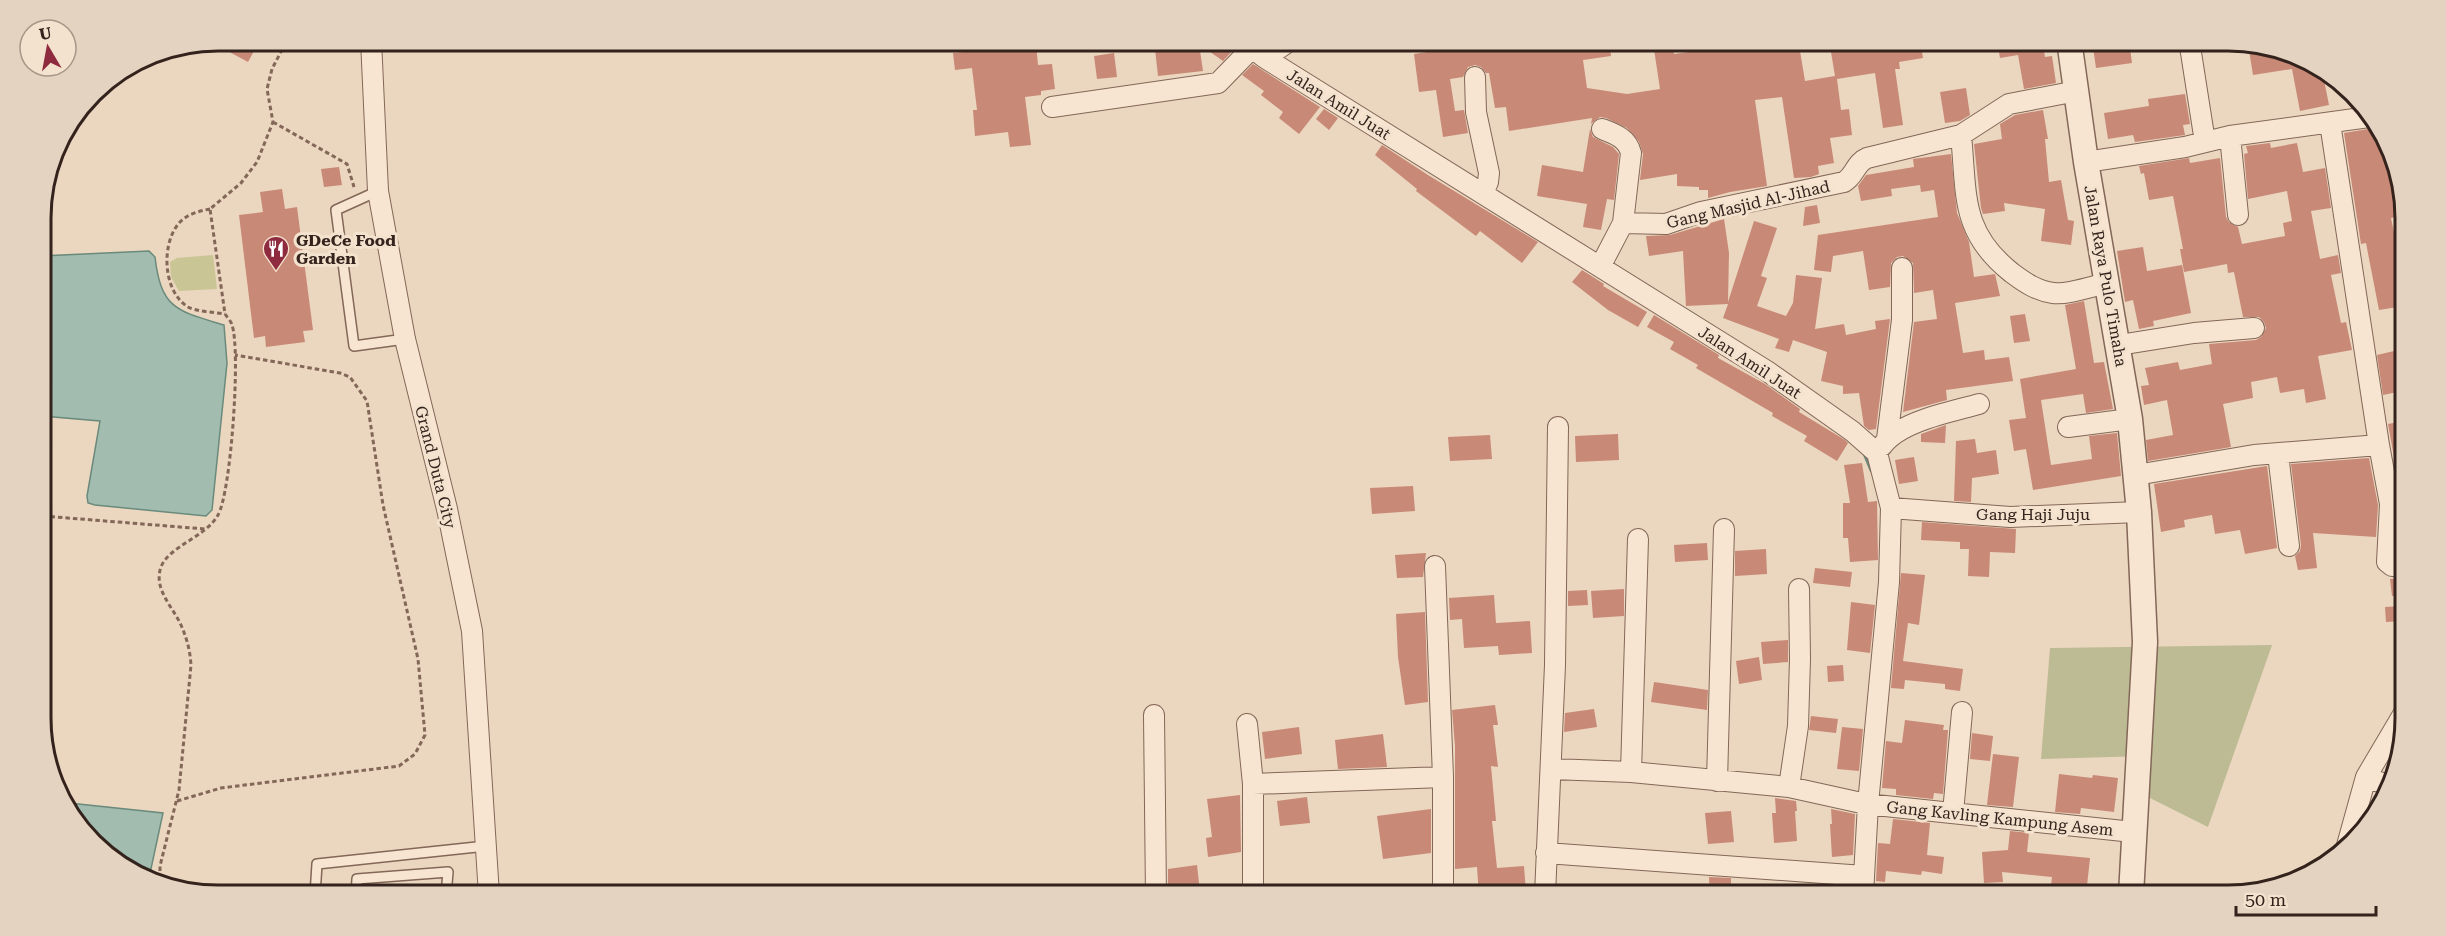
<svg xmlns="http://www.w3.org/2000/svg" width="2446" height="936" font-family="'Roboto Serif',serif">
  <rect width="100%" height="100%" fill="#ebd6bf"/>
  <!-- green -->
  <path fill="#c9c594" d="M213 255 217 289 179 291 171 277 170 262 177 258Z"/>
  <!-- cemetery -->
  <path fill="#bdbb93" d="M2272 645 2208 827 2140 793 2145 756 2041 759 2050 648Z"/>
  <!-- water -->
  <path fill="#a2bdb0" stroke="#6a8a7c" stroke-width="1.5" d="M149 251 155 257C161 309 177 311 224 325L227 363 212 510 206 516 95 505 88 503 87 496 100 421 42 416 41 256Z
    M69 803 163 813 149 878 84 835Z"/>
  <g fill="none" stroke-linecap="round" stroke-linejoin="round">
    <!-- stream -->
    <path stroke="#6a8a7c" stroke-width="5" d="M1864 451 1872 470"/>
  </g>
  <!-- building -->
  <path fill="#c88976" d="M218 40H260L248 62 211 42Z
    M993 40H1014L1015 45 1036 43 1038 65 1052 64 1055 89 1041 91V95L1025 97 1031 145 1010 147 1008 132 975 136 973 110H977L972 68 955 70 953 53 994 49Z
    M1154 40H1228L1234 49 1223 61 1199 44 1203 71 1158 76Z
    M1460 40H1509L1510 48 1553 40H1561L1562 45 1609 40 1611 56 1583 60 1587 88 1627 94 1660 89 1654 49 1672 46 1674 54 1760 43 1762 51 1799 45 1805 81 1835 76 1830 46 1847 43V40H1920L1923 58 1899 62 1900 69H1895L1903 125 1883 128 1875 73 1837 79 1841 110 1849 109 1852 135 1830 138 1834 163 1818 166 1819 174 1811 177 1794 178 1782 97 1755 100 1767 186 1730 192 1708 198V190H1699V187L1677 186V174L1640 180 1643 154 1639 142 1627 128 1606 118 1600 117 1591 124 1592 118 1509 131 1506 107 1495 108 1489 73H1486L1481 67 1475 65 1468 67 1463 77 1450 79 1455 111 1464 110 1468 133 1443 137 1436 90 1419 92 1414 54 1461 47Z
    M1997 40H2054L2055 49 2044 51 2045 57 2052 56 2056 83 2024 89 2018 55 2000 58Z
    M2092 40H2129L2132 63 2096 68Z
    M2248 44 2285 50 2323 75 2329 105 2300 111 2292 69 2253 75Z
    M1114 53 1117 77 1097 79 1094 56Z
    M1253 64 1320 107 1299 134 1279 118 1283 112 1261 95 1264 91 1242 75Z
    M1966 88 1970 115 1960 121 1945 123 1940 92Z
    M2185 94 2190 124 2183 125 2185 135 2135 142 2133 135 2108 139 2104 113 2149 106 2148 99Z
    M1324 109 1338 118 1329 130 1316 119Z
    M2043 110 2048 139H2045L2049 182 2061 180 2068 220 2074 221 2071 245 2041 241 2045 209 2004 203 2005 211 1983 214 1981 208 1974 144 2002 139 2000 124 2015 115Z
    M2374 128 2404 194V216L2391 218 2404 280V306L2379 310 2366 243 2361 244 2344 133Z
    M1590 129 1593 137 1613 147 1619 154 1614 200 1607 199 1601 230 1583 227 1587 204 1537 196 1542 165 1583 172Z
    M2270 143 2271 148 2297 143 2303 172 2325 168 2331 208 2311 211 2320 259 2338 255 2341 273 2331 275 2341 323 2346 322 2352 350 2318 356 2326 399 2306 403 2304 389 2280 393 2277 377 2251 382 2253 398 2223 404 2231 447 2148 461 2146 440 2173 435 2167 400 2144 405 2141 386 2149 385 2145 368 2178 362 2180 370 2212 364 2209 344 2256 340 2261 337 2266 328 2264 322 2259 317H2243L2234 272 2228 273 2227 264 2184 272 2180 249H2183L2173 196 2149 200 2144 173 2141 174 2139 166 2189 158 2190 163 2220 158 2226 217 2229 222 2238 227 2242 244 2285 236 2283 223 2292 221 2287 191 2248 199 2244 154 2248 153 2246 146Z
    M1382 145 1428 175 1538 242 1522 263 1480 231 1476 236 1416 191 1417 189 1375 155Z
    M1951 154 1957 213 1969 242 1974 277 1995 274 2000 296 1955 303 1963 353 1984 350 1985 360 2009 357 2013 381 1946 390 1947 400 1903 412 1914 322 1937 319 1933 290 1914 293 1913 263 1903 256 1897 257 1891 263 1890 287 1869 290 1863 251 1833 256 1831 272 1814 270 1818 235 1938 217 1934 190 1921 192 1920 185 1891 189 1892 196 1861 201 1858 186 1866 175 1914 167 1913 159Z
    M339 167 342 185 324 187 321 169Z
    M282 189 285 209 297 207 313 330 303 331 305 342 266 347 265 336 254 338 239 215 263 212 260 192Z
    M1817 205 1820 223 1803 226 1805 207Z
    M1724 219 1729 253 1728 302 1754 221 1777 228 1761 276 1767 278 1757 306 1786 316 1793 303 1796 275 1822 278 1815 329 1844 324 1846 335 1876 329 1875 321 1890 319 1876 429 1869 430 1864 426 1859 393 1843 394V386L1821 381 1827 352 1793 340 1789 352 1775 348 1779 339 1723 318 1728 304 1686 306 1683 251 1649 256 1646 236 1670 235Z
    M2143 247 2147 271 2182 265 2191 313 2153 321 2154 326 2139 329 2133 300 2125 302 2117 251Z
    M1582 270 1604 284 1603 286 1647 312 1638 327 1608 310 1572 282Z
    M2084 301 2094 363 2104 362 2113 409 2086 413 2083 394 2041 400 2051 465 2092 459 2089 436 2117 433 2121 476 2033 490 2026 449 2014 451 2009 420 2026 418 2020 379 2076 369 2065 305Z
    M2025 314 2030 341 2014 343 2010 316Z
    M1654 315 1719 355 1718 358 1765 384 1800 409 1799 412 1845 440 1848 443 1837 461 1804 441 1807 436 1772 416 1773 413 1696 368 1698 365 1670 349 1674 342 1647 327Z
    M2394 351 2402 391 2383 395 2377 355Z
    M2405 421V472L2397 474 2388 424Z
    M1946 425 1945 443 1921 442V434Z
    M1618 434 1619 460 1576 462 1575 436Z
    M1490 435 1492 459 1450 461 1448 437Z
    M1975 439 1977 453 1996 450 1999 474 1972 478 1971 502 1954 501 1956 441Z
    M1914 457 1918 481 1899 484 1895 460Z
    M2369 458 2378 505 2376 537 2313 533 2317 568 2298 570 2295 556 2300 551 2301 545 2291 464Z
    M1862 463 1868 502 1877 501 1878 560 1850 562 1848 538H1843V503H1850L1844 465Z
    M2267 466 2277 548 2245 554 2240 530 2215 534 2212 515 2184 520 2185 527 2161 532 2154 484Z
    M1413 486 1415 511 1372 514 1370 488Z
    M1922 522 2016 529 2015 553 1990 552 1989 577 1968 576 1969 549H1960V542L1921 540Z
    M1707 543 1708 560 1675 562 1674 545Z
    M1766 549 1767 574 1735 576V551Z
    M1426 553 1423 577 1397 578 1395 555Z
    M1815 568 1852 572 1850 587 1813 583Z
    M1901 573 1925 575 1919 625 1908 623 1903 661 1963 669 1960 691 1945 689V684L1905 680 1904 689 1891 688Z
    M2405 578V595L2392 596 2390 579Z
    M1624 589V616L1593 618 1591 591Z
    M1587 590 1588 605 1568 606V591Z
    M1494 595 1496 623 1530 621 1532 653 1499 655 1498 646 1464 648 1462 619 1450 620 1449 598Z
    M1851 602 1875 605 1870 653 1847 650Z
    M2402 606V621L2386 622 2385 607Z
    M1425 612 1428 702 1405 705 1398 657 1396 614Z
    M1788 640V662L1763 664 1761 642Z
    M1759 657 1762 680 1739 684 1736 661Z
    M1843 665 1844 681 1828 682 1827 666Z
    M1654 682 1708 690 1707 710 1651 702Z
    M1495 705 1498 725H1493L1498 767 1491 766 1496 821H1492L1497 868 1524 866 1526 892 1479 895 1477 867 1455 869V746L1452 710Z
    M1594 709 1597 727 1564 732 1565 713Z
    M1811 716 1838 719 1836 733 1809 730Z
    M1905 720 1944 725 1943 730H1948L1943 794 1934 793 1933 799 1896 795V789L1882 788 1886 741 1902 743Z
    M1299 727 1302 754 1265 759 1262 732Z
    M1842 727 1863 729 1859 771 1837 769Z
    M1972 733 1993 736 1990 761 1970 759Z
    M1383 734 1387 767 1338 769 1335 740Z
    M1993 754 2019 757 2013 807 1987 805Z
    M2059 774 2092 778 2093 775 2118 778 2114 812 2081 808 2080 814 2055 812Z
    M1240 795 1241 852 1208 857 1206 838 1212 837 1207 799Z
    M1307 797 1310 823 1280 826 1277 801Z
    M1775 798 1796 801 1797 811H1795L1797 841 1774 843 1772 813H1776Z
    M1431 809V853L1383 859 1377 816Z
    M1831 809 1855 814 1853 855 1832 857 1830 824H1832Z
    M1731 811 1734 842 1708 844 1705 813Z
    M1893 819 1930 823 1927 855 1944 857 1942 874 1922 871 1921 875 1886 871 1885 882 1876 881 1878 843 1890 844Z
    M2010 831 2029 833 2027 852 2090 858 2086 895 2050 894 2052 877 2002 872 2003 882 1984 883 1982 852 2008 850Z
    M1197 865 1200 892 1168 895V869Z
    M1709 877 1731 878V895H1710Z"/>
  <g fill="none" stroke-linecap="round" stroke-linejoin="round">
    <defs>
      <path id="service" d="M378 191 336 210 354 346 405 339
        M315 895 317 864 486 846
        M356 895 357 879 448 872 446 895"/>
      <path id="minor" d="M371 40 378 191 405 339 447 509 472 631 489 895
        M1242 40 1265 58 1767 371 1852 431 1877 453 1891 508 1889 582 1868 804 1863 895
        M2189 40 2205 142
        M1265 58 1291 40
        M1475 77 1476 112 1489 173 1488 182 1483 193
        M1052 107 1218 83 1252 48
        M2330 123 2379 445
        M1602 129C1615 134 1627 138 1631 153L1623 223
        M1961 135C1967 195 1960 232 2012 273 2024 282 2037 291 2053 293 2067 295 2093 286 2107 283
        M2230 136 2238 215
        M2086 162 2185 147 2230 136 2369 117
        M1600 267 1623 223 1666 224 1701 212 1844 182C1855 176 1855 163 1867 158L1961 135 2009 104 2077 91
        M2119 345 2194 333 2254 328
        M2068 427 2130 419
        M1887 439 1902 320V268
        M1882 446C1900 421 1951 412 1979 404
        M2278 454 2289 546
        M2136 475 2254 455 2379 445 2390 504 2387 562 2392 566H2405
        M1891 508 2010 517 2139 512
        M1435 566 1443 777V895
        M1154 715 1156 895
        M1247 724 1253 784
        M1552 769 1631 772 1789 787 1866 804 2133 832
        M1631 772 1638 539
        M2366 777 2390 786
        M1717 781 1724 529
        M1789 787 1798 726 1800 659 1799 589
        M1953 813 1962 712
        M2346 849 2366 777 2405 711
        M1546 853 1864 876
        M1253 895V784L1443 777
        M1545 895 1555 665 1558 427"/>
      <path id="tertiary" d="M2069 40 2086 162 2130 419 2139 512 2145 642 2131 895"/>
    </defs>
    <!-- service casing -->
    <use href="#service" stroke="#836758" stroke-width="12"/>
    <!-- minor casing -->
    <use href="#minor" stroke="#836758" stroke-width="22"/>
    <!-- tertiary casing -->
    <use href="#tertiary" stroke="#836758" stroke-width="27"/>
    <!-- path -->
    <path stroke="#836758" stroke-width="3" stroke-dasharray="4.5 3" stroke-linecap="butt" d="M273 122 347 164 354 187
      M210 209C199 211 188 214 180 222 161 242 162 291 188 307 197 312 214 312 225 314
      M43 516 205 529
      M177 801 221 788 399 766 415 754 425 735 418 659 383 505 367 401 350 377 340 373 235 355
      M160 886V866L179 790 191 665C190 650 187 639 181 625 173 607 153 589 161 567 169 546 206 537 218 515 231 493 241 350 232 325 231 321 227 317 225 314L210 209 241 183 257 162 273 122 267 89 272 69 287 40"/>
    <!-- service -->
    <use href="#service" stroke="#f7e5d2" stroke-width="9"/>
    <!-- minor -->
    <use href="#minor" stroke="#f7e5d2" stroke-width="20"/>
    <!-- tertiary -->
    <use href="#tertiary" stroke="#f7e5d2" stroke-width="24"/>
  </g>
  <!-- icons -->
  <defs>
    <symbol id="restaurant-pin" viewBox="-11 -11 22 30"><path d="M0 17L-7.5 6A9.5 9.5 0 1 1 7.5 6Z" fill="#8f2b3e" stroke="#f3e2ce"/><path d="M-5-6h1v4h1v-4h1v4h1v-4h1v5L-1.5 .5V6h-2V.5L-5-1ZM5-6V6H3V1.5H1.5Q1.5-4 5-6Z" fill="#fff"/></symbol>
  </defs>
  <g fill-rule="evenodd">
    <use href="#restaurant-pin" x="261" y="234" width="30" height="40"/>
  </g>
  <g text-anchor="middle" stroke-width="6" stroke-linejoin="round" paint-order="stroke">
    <!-- street labels -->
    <g font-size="16" fill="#33231c" stroke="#f3e2ce">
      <text transform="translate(1339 104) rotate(32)" y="6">Jalan Amil Juat</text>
      <text transform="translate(1748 204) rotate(-13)" y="6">Gang Masjid Al-Jihad</text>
      <text transform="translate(2106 276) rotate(80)" y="6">Jalan Raya Pulo Timaha</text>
      <text transform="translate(1750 362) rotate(33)" y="6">Jalan Amil Juat</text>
      <text transform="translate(436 467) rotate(76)" y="6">Grand Duta City</text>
      <text x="2033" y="520">Gang Haji Juju</text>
      <text transform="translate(2000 818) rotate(6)" y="6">Gang Kavling Kampung Asem</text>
    </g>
    <!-- poi labels -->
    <g font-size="16" font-weight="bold" fill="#33231c" stroke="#f3e2ce" text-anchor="start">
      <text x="296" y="246">GDeCe Food<tspan x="296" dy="18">Garden</tspan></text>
    </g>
  </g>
  <!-- crop -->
  <path d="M0 0H2446V936H0ZM218 51H2228A167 167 0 0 1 2395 218V718A167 167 0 0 1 2228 885H218A167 167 0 0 1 51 718V218A167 167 0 0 1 218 51Z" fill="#e4d3c0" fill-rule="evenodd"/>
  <path fill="none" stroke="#33231c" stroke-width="3" d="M218 51H2228A167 167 0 0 1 2395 218V718A167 167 0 0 1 2228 885H218A167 167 0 0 1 51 718V218A167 167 0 0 1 218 51Z"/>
  <!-- north arrow -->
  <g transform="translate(48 48) rotate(350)"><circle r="28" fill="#f3e2ce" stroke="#a69687" stroke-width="1.5"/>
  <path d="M0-4.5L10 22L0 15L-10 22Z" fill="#8f2b3e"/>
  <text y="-9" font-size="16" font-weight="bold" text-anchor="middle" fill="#33231c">U</text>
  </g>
  <!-- scale -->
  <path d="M2236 906v9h140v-9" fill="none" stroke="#33231c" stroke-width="3"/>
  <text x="2245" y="906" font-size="18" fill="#33231c" stroke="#f3e2ce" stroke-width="4.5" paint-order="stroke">50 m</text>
</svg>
